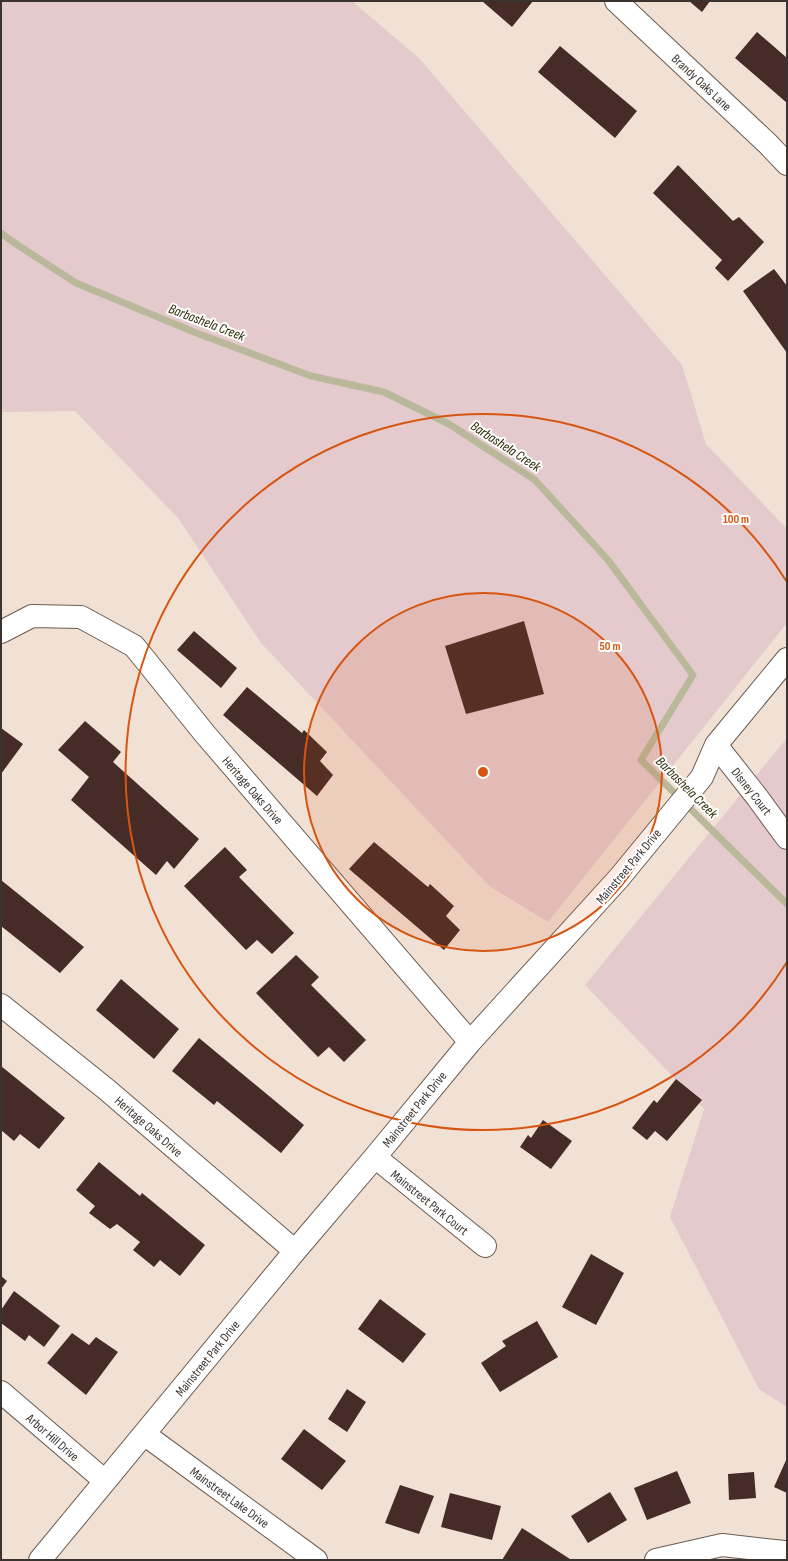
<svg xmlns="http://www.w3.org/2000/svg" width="788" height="1561" font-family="'Sofia Sans Condensed',sans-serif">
  <rect width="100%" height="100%" fill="#f1e0d4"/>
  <!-- green -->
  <path fill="#e4cacd" d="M1 1H352L419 58 682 365 706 444 787 529V623L548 922 489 886 261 643 178 518 75 411 1 412Z
    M787 738V1407L759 1389 670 1217 704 1109 585 985Z"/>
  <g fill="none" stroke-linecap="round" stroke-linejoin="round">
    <!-- stream -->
    <path stroke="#b9b89a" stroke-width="7" d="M1 233 13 242 76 283 194 332 311 376 384 392 449 424 535 480 608 560 693 675 641 760 787 904"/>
  </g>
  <!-- building -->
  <path fill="#462b26" d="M482 1H533L512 27Z
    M689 1H710L702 12Z
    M757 32 787 58V103L735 58Z
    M560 46 637 111 615 138 538 72Z
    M678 165 733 221 739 217 764 242 728 281 715 268 722 260 653 193Z
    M774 269 787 286V353L743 291Z
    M524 621 544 694 466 714 445 646Z
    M194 631 237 668 221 688 177 650Z
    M247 687 302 733 304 730 327 752 320 761 333 775 317 796 223 715Z
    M85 721 121 752 113 762 199 839 174 869 167 861 156 875 71 800 89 777 58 750Z
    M1 728 23 744 1 774Z
    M374 842 428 887 430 884 454 906 446 916 460 930 444 950 349 869Z
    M225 847 247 870 239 877 294 933 272 954 257 940 246 950 184 886Z
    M1 880 84 947 60 973 1 926Z
    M296 955 319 977 311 985 366 1040 344 1062 329 1047 318 1057 256 993Z
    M121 979 179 1029 154 1059 96 1010Z
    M199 1038 304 1125 281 1153 217 1101 214 1105 172 1071Z
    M1 1066 65 1118 39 1149 20 1134 14 1141 1 1130Z
    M676 1079 702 1100 667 1141 655 1131 647 1140 632 1128 654 1100 657 1103Z
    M543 1120 572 1141 551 1169 520 1147 528 1135 531 1138Z
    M99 1162 140 1196 142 1193 205 1245 180 1276 160 1260 154 1267 133 1250 140 1242 117 1224 110 1229 89 1213 95 1206 76 1190Z
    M591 1254 624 1273 596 1325 562 1307Z
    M1 1276 7 1281 1 1289Z
    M14 1291 60 1326 44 1347 29 1335 25 1341 1 1323V1310Z
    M380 1299 426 1334 403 1363 358 1329Z
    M537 1321 558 1357 500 1392 481 1363 506 1346 502 1341Z
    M72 1333 89 1345 96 1337 118 1352 86 1395 47 1363Z
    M347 1389 366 1402 347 1432 328 1419Z
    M304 1429 346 1461 322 1490 281 1459Z
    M787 1458V1493L774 1487Z
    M677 1471 691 1503 647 1520 634 1488Z
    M754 1472 756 1498 729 1500 728 1474Z
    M400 1485 434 1496 419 1534 385 1523Z
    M610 1492 627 1520 588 1543 571 1516Z
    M450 1493 501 1506 492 1540 441 1527Z
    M522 1528 570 1559 569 1560H502Z"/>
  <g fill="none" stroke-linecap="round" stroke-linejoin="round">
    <defs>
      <path id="minor" d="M616 1 768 144 787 164
        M1 632 32 616 81 617 134 646 205 734 470 1042
        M716 745 757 797 787 838
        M1 1005 106 1089 295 1251
        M375 1157 485 1246
        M1 1392 105 1481
        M144 1434 316 1560
        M40 1560 295 1251 375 1157 470 1042 619 878 702 777 716 745 787 659
        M656 1560 722 1545 784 1552 787 1554"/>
    </defs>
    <!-- minor casing -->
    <use href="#minor" stroke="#6a5c52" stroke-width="24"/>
    <!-- minor -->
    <use href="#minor" stroke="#fff" stroke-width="22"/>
  </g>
  <!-- distance rings -->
  <circle cx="483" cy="772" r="179" fill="#d75510" fill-opacity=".12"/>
  <g fill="none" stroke="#d75510" stroke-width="2">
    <circle cx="483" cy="772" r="179"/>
    <path d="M787 962A358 358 0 1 1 787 582"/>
  </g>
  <g text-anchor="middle" stroke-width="4" stroke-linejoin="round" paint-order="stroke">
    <!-- street labels -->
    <g font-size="13" fill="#3a332f" stroke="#fff">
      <text transform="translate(702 82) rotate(43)" y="5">Brandy Oaks Lane</text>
      <text transform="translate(253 790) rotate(49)" y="5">Heritage Oaks Drive</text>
      <text transform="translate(752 791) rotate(52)" y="5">Disney Court</text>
      <text transform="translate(628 866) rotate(-50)" y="5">Mainstreet Park Drive</text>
      <text transform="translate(414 1109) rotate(-51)" y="5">Mainstreet Park Drive</text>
      <text transform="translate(149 1126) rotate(41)" y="5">Heritage Oaks Drive</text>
      <text transform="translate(430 1202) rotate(39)" y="5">Mainstreet Park Court</text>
      <text transform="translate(207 1358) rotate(-51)" y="5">Mainstreet Park Drive</text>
      <text transform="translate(53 1437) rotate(41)" y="5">Arbor Hill Drive</text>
      <text transform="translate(230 1497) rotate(36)" y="5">Mainstreet Lake Drive</text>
    </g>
    <!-- water labels -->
    <g font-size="14" font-style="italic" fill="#2e2b04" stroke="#fff">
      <text transform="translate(207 322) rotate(21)" y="5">Barbashela Creek</text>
      <text transform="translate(506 446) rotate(33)" y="5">Barbashela Creek</text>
      <text transform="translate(687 787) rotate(45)" y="5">Barbashela Creek</text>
    </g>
  </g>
  <circle cx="483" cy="772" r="6" fill="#d75510" stroke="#fff" stroke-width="2"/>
  <g font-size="12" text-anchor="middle" font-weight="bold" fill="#d75510" stroke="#fff" stroke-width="4" stroke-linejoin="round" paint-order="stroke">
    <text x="736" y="523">100 m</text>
    <text x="610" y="650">50 m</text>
  </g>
  <!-- border -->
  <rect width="788" height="1561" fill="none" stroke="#3a332f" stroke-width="4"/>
</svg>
